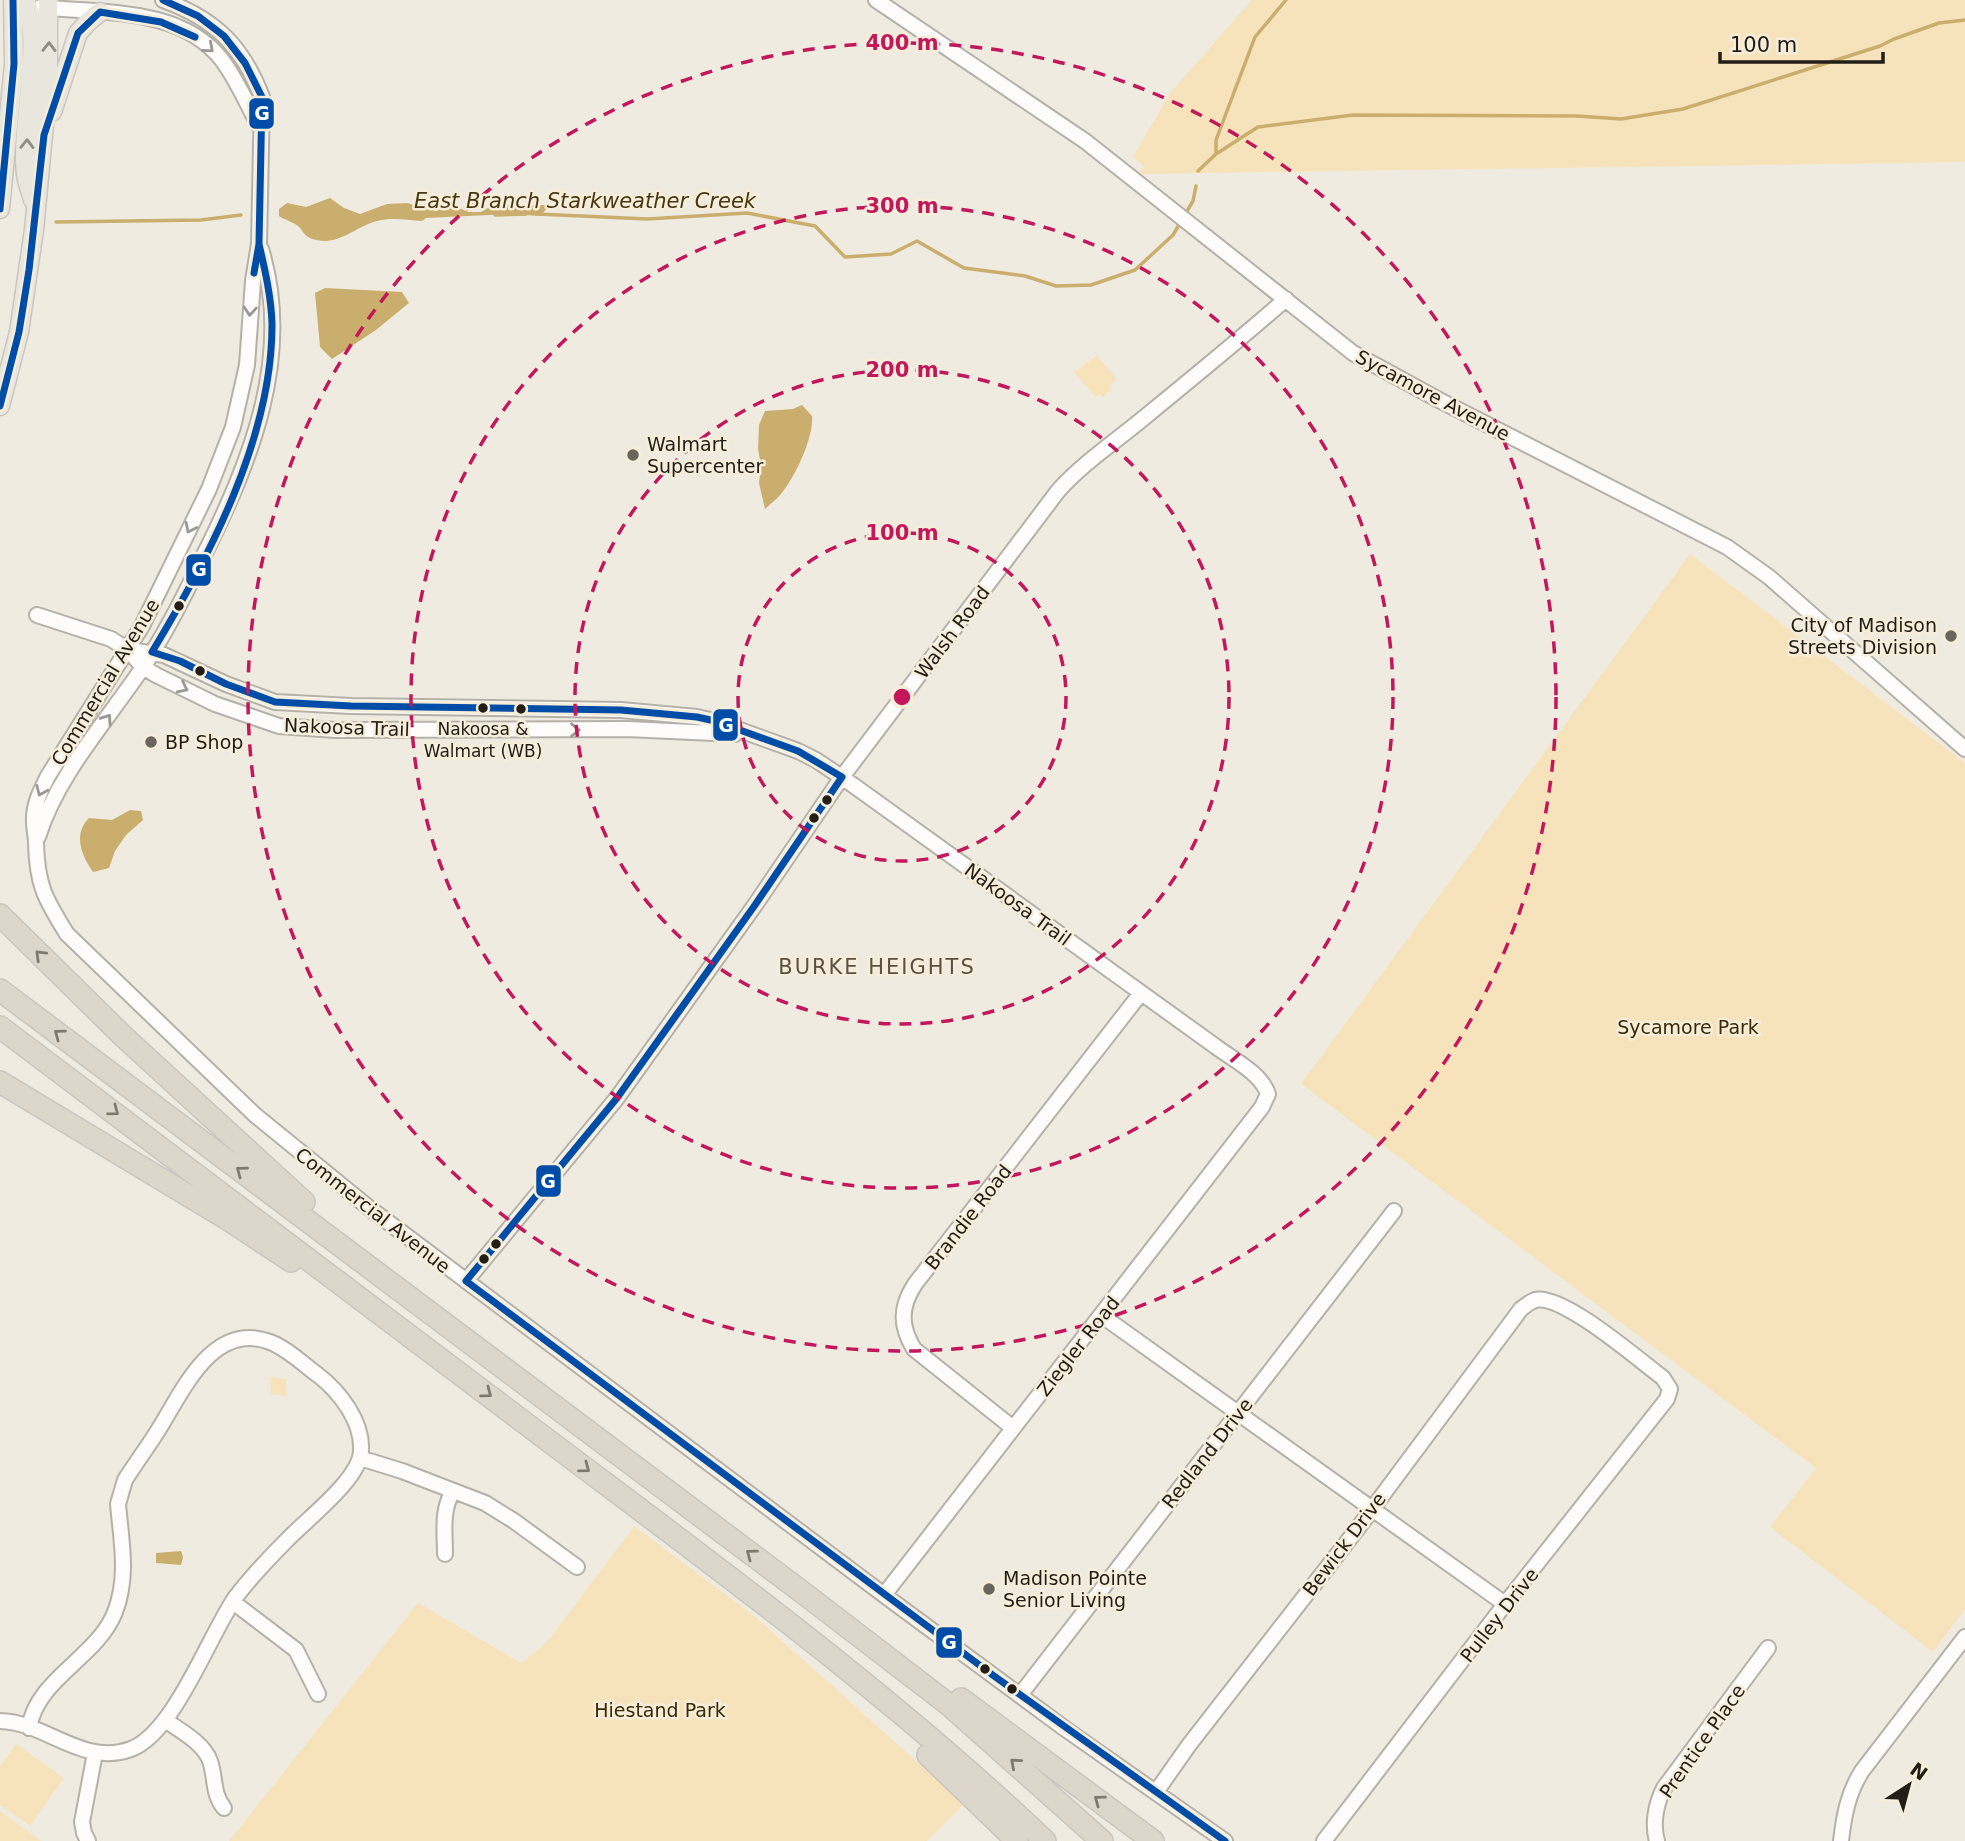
<svg xmlns="http://www.w3.org/2000/svg" width="1965" height="1841" font-family="'DejaVu Sans',sans-serif">
  <rect width="100%" height="100%" fill="#f0ebe0"/>
  <!-- green -->
  <path fill="#f6e3bb" d="M1252 0H1965V162L1138 174 1144 166 1133 157 1170 93Z
    M1097 355 1117 380 1109 386 1112 389 1103 397 1100 394 1095 397 1074 372Z
    M1690 554 1965 763V1609L1933 1652 1770 1527 1816 1468 1301 1084Z
    M270 1377 286 1379 287 1396 271 1394Z
    M634 1526 753 1615 964 1804 927 1841H229L418 1603 521 1663 547 1642Z
    M16 1744 64 1778 30 1826 0 1805V1766Z
    M0 1811 41 1841H0Z"/>
  <!-- water -->
  <path fill="#caae6d" d="M330 198 344 208 360 214 387 204 407 203 436 211 451 204 468 212H481L493 205H550L540 216 512 214 426 218 422 221C407 220 391 217 377 221 353 227 337 249 310 238 303 235 303 230 298 226 293 222 285 220 279 216V209L287 203 306 207Z
    M325 288 402 292 409 303 376 330 332 359 320 347 315 293Z
    M802 405 812 416C814 437 795 477 781 494 777 499 770 504 765 509L759 483 761 466 758 449 759 425 765 411 793 409Z
    M130 810 141 811 143 820 126 835 115 851 109 868 93 872C81 855 73 834 89 818L112 820Z
    M181 1551 183 1557 181 1565 156 1563V1553Z"/>
  <g fill="none" stroke-linecap="round" stroke-linejoin="round">
    <!-- stream -->
    <path stroke="#caae6d" stroke-width="3.5" d="M1216 154V140L1255 37 1286 0
      M1198 171 1216 154 1258 127 1353 115 1577 116 1621 119 1683 109 1880 46 1894 39 1939 23 1965 20
      M537 214 647 219 747 213 815 226 845 257 891 254 917 241 964 268 1025 276 1056 286 1091 285 1135 270 1173 235 1180 223
      M495 215 526 214
      M1184 216 1193 201 1196 186
      M56 222 201 220 241 215"/>
    <defs>
      <path id="minor" d="M163 0C215 19 242 45 262 97L259 244 253 281 247 365 233 427 209 489 142 626 48 776C41 790 33 805 34 822 34 829 36 836 36 843 37 885 45 899 67 934L255 1115 368 1207 884 1595 1064 1728 1225 1841
        M876 0 1085 141 1353 353 1439 400 1727 547 1769 577 1965 749
        M41 7C101 14 180 6 222 60 237 80 247 104 259 126
        M37 615 111 639 128 650 143 667 156 675 215 704 279 726 336 730 627 729 735 734
        M128 650 164 655 226 684 275 702 351 706 621 710 697 717 715 721 798 751 816 760 853 785 1215 1046C1232 1059 1261 1073 1268 1094L1262 1107 884 1595
        M38 837C57 776 105 723 141 670 165 635 184 597 202 559 250 463 294 357 261 249
        M466 1281 617 1098 755 905 842 777 1058 491C1082 464 1112 444 1140 421 1189 381 1238 341 1286 299
        M1101 1315 1505 1604
        M1013 1428 914 1349C900 1326 900 1307 915 1284L1141 993
        M360 1458 402 1471 485 1503 514 1521 577 1567
        M445 1554C445 1532 441 1511 453 1491
        M233 1602 296 1650 318 1694
        M1020 1695 1394 1211
        M165 1720C179 1730 204 1743 210 1761 216 1778 212 1793 224 1808
        M0 1721C46 1722 83 1767 131 1749 174 1733 209 1636 235 1598 250 1578 270 1557 288 1539 307 1519 360 1479 361 1451 363 1422 340 1392 318 1375 303 1364 288 1349 270 1342 212 1320 182 1393 157 1432 147 1448 135 1464 125 1480L118 1504C121 1540 129 1576 115 1612 97 1658 37 1678 29 1728
        M1156 1792 1189 1745 1358 1528 1521 1309C1525 1306 1530 1302 1535 1300 1562 1293 1639 1360 1663 1378L1670 1389 1667 1399 1505 1604 1324 1841
        M88 1841 84 1833 82 1822 95 1753
        M1657 1841C1652 1824 1656 1803 1664 1788L1768 1648
        M1841 1841C1844 1815 1848 1793 1862 1771L1965 1637"/>
      <path id="major" d="M25 0C44 37 20 129 26 174 27 183 31 192 33 200
        M52 112 78 33 89 21 100 12
        M0 209 14 64 13 0
        M0 406 19 332 34 230 48 83V0"/>
      <path id="highway" d="M0 915 124 1037 304 1202
        M0 990 806 1595 948 1704 1102 1841
        M0 1027C192 1170 383 1315 574 1460 735 1581 899 1702 1045 1841
        M0 1082 229 1220 291 1261
        M961 1699 1153 1841
        M928 1755 1017 1841"/>
    </defs>
    <!-- minor casing -->
    <use href="#minor" stroke="#b5b1a8" stroke-width="18"/>
    <!-- major casing -->
    <use href="#major" stroke="#c9c6c1" stroke-width="21"/>
    <!-- highway casing -->
    <use href="#highway" stroke="#c9c6c1" stroke-width="24"/>
    <!-- minor -->
    <use href="#minor" stroke="#fdfcfa" stroke-width="14"/>
    <!-- major -->
    <use href="#major" stroke="#e9e6dd" stroke-width="18"/>
    <!-- highway -->
    <use href="#highway" stroke="#dcd7ca" stroke-width="21"/>
    <defs>
      <path id="bus-1" d="M163 0 198 16 224 36 245 63 262 97 259 244 254 273
        M0 209 14 64 13 0
        M259 244C265 270 271 296 272 323 273 436 209 558 152 652L180 661 226 684 275 702 351 706 621 710 697 717 715 721 798 751 842 777 755 905 617 1098 466 1281 994 1676 1225 1841
        M0 406 19 332 29 270 44 135 78 33 100 12 161 22 195 37"/>
    </defs>
    <!-- bus-1 casing -->
    <use href="#bus-1" stroke="#f6edda" stroke-width="12"/>
    <!-- bus-1 -->
    <use href="#bus-1" stroke="#004da8" stroke-width="7"/>
  </g>
  <!-- one-way arrows -->
  <defs><path id="oneway-chevron" d="M-2-3.5L2.5 0L-2 3.5" fill="none" stroke-width="1.6" stroke-linecap="round" stroke-linejoin="round" transform="scale(1.75)"/></defs>
  <g stroke="#8f8c84">
    <use href="#oneway-chevron" transform="translate(49 47) rotate(-89)"/>
    <use href="#oneway-chevron" transform="translate(27 144) rotate(-89)"/>
  </g>
  <g stroke="#9a9894">
    <use href="#oneway-chevron" transform="translate(209 48) rotate(41)"/>
    <use href="#oneway-chevron" transform="translate(250 311) rotate(94)"/>
    <use href="#oneway-chevron" transform="translate(190 528) rotate(116)"/>
    <use href="#oneway-chevron" transform="translate(183 688) rotate(26)"/>
    <use href="#oneway-chevron" transform="translate(107 719) rotate(-55)"/>
    <use href="#oneway-chevron" transform="translate(575 730)"/>
    <use href="#oneway-chevron" transform="translate(41 791) rotate(114)"/>
  </g>
  <g stroke="#7f7a70">
    <use href="#oneway-chevron" transform="translate(40 955) rotate(-136)"/>
    <use href="#oneway-chevron" transform="translate(59 1034) rotate(-143)"/>
    <use href="#oneway-chevron" transform="translate(114 1111) rotate(37)"/>
    <use href="#oneway-chevron" transform="translate(241 1171) rotate(-143)"/>
    <use href="#oneway-chevron" transform="translate(487 1393) rotate(37)"/>
    <use href="#oneway-chevron" transform="translate(585 1468) rotate(37)"/>
    <use href="#oneway-chevron" transform="translate(751 1554) rotate(-143)"/>
    <use href="#oneway-chevron" transform="translate(1015 1763) rotate(-139)"/>
    <use href="#oneway-chevron" transform="translate(1099 1800) rotate(-143)"/>
  </g>
  <!-- distance rings -->
  <g fill="none" stroke="#c2185b" stroke-width="3.5" stroke-dasharray="12 9">
    <circle cx="902" cy="697" r="164"/>
    <circle cx="902" cy="697" r="327"/>
    <circle cx="902" cy="697" r="491"/>
    <circle cx="902" cy="697" r="654"/>
  </g>
  <!-- markers -->
  <g fill="#6a665d" stroke="#f6edda" stroke-width="2.5">
    <circle cx="633" cy="455" r="7"/>
    <circle cx="1951" cy="636" r="7"/>
    <circle cx="151" cy="742" r="7"/>
    <circle cx="989" cy="1589" r="7"/>
  </g>
  <g fill="#221e17" stroke="#f6edda" stroke-width="2.5">
    <circle cx="179" cy="606" r="6"/>
    <circle cx="200" cy="671" r="6"/>
    <circle cx="483" cy="708" r="6"/>
    <circle cx="521" cy="709" r="6"/>
    <circle cx="827" cy="800" r="6"/>
    <circle cx="814" cy="818" r="6"/>
    <circle cx="496" cy="1244" r="6"/>
    <circle cx="484" cy="1259" r="6"/>
    <circle cx="985" cy="1669" r="6"/>
    <circle cx="1012" cy="1689" r="6"/>
  </g>
  <g text-anchor="middle" stroke-width="5" stroke-linejoin="round" paint-order="stroke">
    <!-- bus labels -->
    <g font-size="17" fill="#221e17" stroke="#f6edda">
      <text x="483" y="735">Nakoosa &amp;<tspan x="483" dy="22">Walmart (WB)</tspan></text>
    </g>
    <!-- street labels -->
    <g font-size="19" fill="#221e17" stroke="#f6edda">
      <text transform="translate(1433 395) rotate(28)" y="7">Sycamore Avenue</text>
      <text transform="translate(952 632) rotate(-53)" y="7">Walsh Road</text>
      <text transform="translate(105 682) rotate(-59)" y="7">Commercial Avenue</text>
      <text transform="translate(347 727) rotate(2)" y="7">Nakoosa Trail</text>
      <text transform="translate(1018 904) rotate(36)" y="7">Nakoosa Trail</text>
      <text transform="translate(373 1210) rotate(38)" y="7">Commercial Avenue</text>
      <text transform="translate(968 1217) rotate(-52)" y="7">Brandie Road</text>
      <text transform="translate(1078 1346) rotate(-52)" y="7">Ziegler Road</text>
      <text transform="translate(1207 1453) rotate(-52)" y="7">Redland Drive</text>
      <text transform="translate(1344 1544) rotate(-53)" y="7">Bewick Drive</text>
      <text transform="translate(1499 1615) rotate(-52)" y="7">Pulley Drive</text>
      <text transform="translate(1702 1741) rotate(-55)" y="7">Prentice Place</text>
    </g>
    <!-- poi labels -->
    <g font-size="19" fill="#221e17" stroke="#f6edda" text-anchor="start">
      <text x="647" y="451">Walmart<tspan x="647" dy="22">Supercenter</tspan></text>
      <text x="1937" y="632" text-anchor="end">City of Madison<tspan x="1937" dy="22">Streets Division</tspan></text>
      <text x="165" y="749">BP Shop</text>
      <text x="1003" y="1585">Madison Pointe<tspan x="1003" dy="22">Senior Living</tspan></text>
    </g>
    <!-- park labels -->
    <g font-size="19" fill="#3a2b03" stroke="#f6edda">
      <text x="1688" y="1034">Sycamore Park</text>
      <text x="660" y="1717">Hiestand Park</text>
    </g>
    <!-- water labels -->
    <g font-size="21" font-style="italic" fill="#483812" stroke="#f6edda">
      <text x="585" y="208">East Branch Starkweather Creek</text>
    </g>
    <!-- neighbourhood labels -->
    <g font-size="21" letter-spacing="2" fill="#595242" stroke="#f6edda">
      <text x="877" y="974">BURKE HEIGHTS</text>
    </g>
  </g>
  <circle cx="902" cy="697" r="10" fill="#c2185b" stroke="#f6edda" stroke-width="3.5"/>
  <g font-size="21" text-anchor="middle" font-weight="bold" fill="#c2185b" stroke="#f6edda" stroke-width="5" stroke-linejoin="round" paint-order="stroke">
    <text x="902" y="50">400 m</text>
    <text x="902" y="213">300 m</text>
    <text x="902" y="377">200 m</text>
    <text x="902" y="540">100 m</text>
  </g>
  <g stroke="#f6edda" stroke-width="2.5">
    <rect x="248" y="97" width="27" height="33" rx="7" fill="#004da8"/>
    <rect x="185" y="553" width="27" height="34" rx="7" fill="#004da8"/>
    <rect x="712" y="708" width="27" height="34" rx="7" fill="#004da8"/>
    <rect x="535" y="1164" width="27" height="34" rx="7" fill="#004da8"/>
    <rect x="935" y="1626" width="28" height="33" rx="7" fill="#004da8"/>
  </g>
  <g font-size="19" text-anchor="middle" font-weight="bold" fill="#fff">
    <text x="262" y="120">G</text>
    <text x="199" y="576">G</text>
    <text x="726" y="732">G</text>
    <text x="548" y="1188">G</text>
    <text x="949" y="1649">G</text>
  </g>
  <!-- north arrow -->
  <g transform="translate(1909 1785) rotate(36)" stroke="#f6edda" stroke-width="5" paint-order="stroke">
  <path d="M0-5L12 26L0 18L-12 26Z" fill="#221e17"/>
  <text y="-10" font-size="19" font-weight="bold" text-anchor="middle" fill="#221e17">N</text>
  </g>
  <!-- scale -->
  <path d="M1720 52v10h163v-10" fill="none" stroke="#221e17" stroke-width="3.5"/>
  <text x="1730" y="52" font-size="21" fill="#221e17" stroke="#f6edda" stroke-width="5" paint-order="stroke">100 m</text>
</svg>
